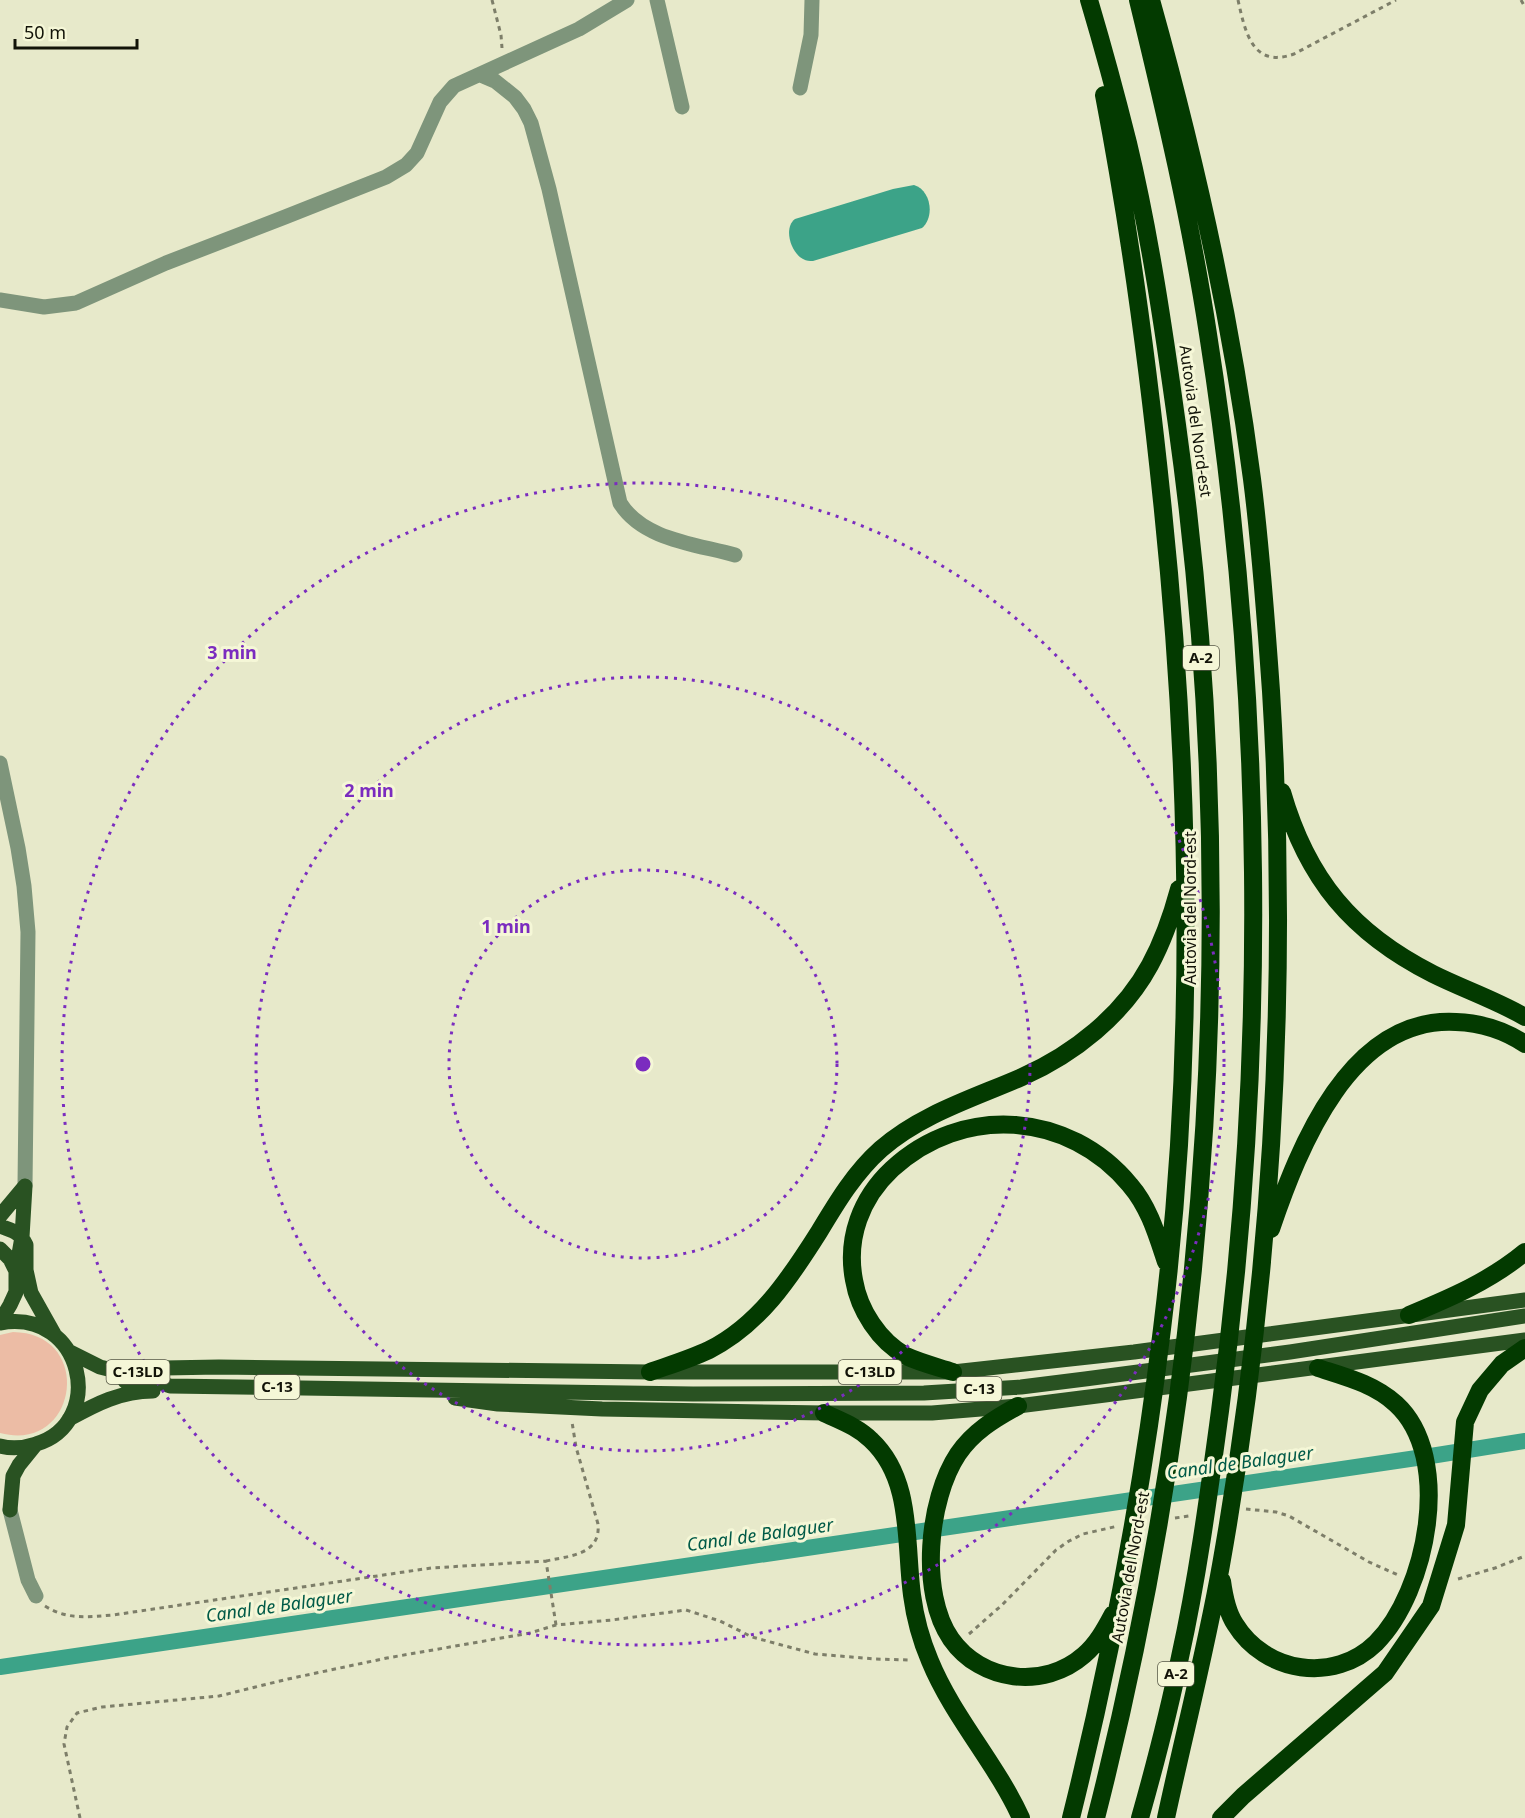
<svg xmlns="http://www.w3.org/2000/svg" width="1525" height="1818" font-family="'Noto Sans',sans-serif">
  <rect width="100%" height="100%" fill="#e7e9ca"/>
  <!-- green -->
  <path fill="#ecbca5" d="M13 1332C95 1333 78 1454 0 1433V1335Z"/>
  <!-- water -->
  <path fill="#3ca388" d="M914 185C931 190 935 217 922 228L813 261C809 261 807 261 803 259 791 253 783 228 795 219L893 189Z"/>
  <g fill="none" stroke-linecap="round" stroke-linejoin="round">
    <!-- canal -->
    <path stroke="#3ca388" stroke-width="16" d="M0 1667 1437 1455 1525 1441"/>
    <!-- path -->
    <path stroke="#7d7e69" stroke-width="3" stroke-dasharray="4.5 4.5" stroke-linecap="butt" d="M492 0 501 35 502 48
      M1238 0C1245 31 1252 69 1294 54L1396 0
      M1521 0 1525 7
      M1246 1509 1276 1512 1289 1516 1369 1562 1398 1575
      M1175 1518 1189 1516
      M546 1561C569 1556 601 1555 598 1524L576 1447 572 1422
      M1458 1579 1495 1568 1525 1556
      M45 1606C67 1620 88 1617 113 1615L431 1568 546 1561 556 1625
      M969 1634 1002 1605 1056 1550 1069 1541 1083 1534 1118 1526
      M80 1818 64 1744 67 1727 77 1713 102 1707 219 1696 288 1679 387 1658 530 1633 556 1625 612 1620 686 1610 720 1621 752 1637 815 1654 876 1659 912 1660"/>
    <!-- minor -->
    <path stroke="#7e957b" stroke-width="15" d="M657 0 682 107
      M481 75 495 81 515 97 524 109 531 123 549 189 620 503C643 540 696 544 735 555
      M800 88 811 35 812 0
      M0 300 44 307 76 303 166 263 285 217 386 177 406 165 417 153 440 102 454 86 579 29 627 0
      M0 763 18 848 24 886 28 932 25 1186
      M10 1510 28 1580 36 1596"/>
    <!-- major -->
    <path stroke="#295222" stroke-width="15" d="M0 1216 25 1186
      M0 1226C12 1230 21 1233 26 1245V1270L31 1293 54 1334
      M0 1249 10 1259 16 1271
      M0 1322 10 1305 16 1292V1271L22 1237 25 1186
      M0 1323C84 1308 107 1423 36 1444 24 1448 12 1449 0 1446
      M70 1352 100 1367 120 1372 164 1368 219 1367 650 1372H953L1134 1352 1525 1300
      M125 1381 158 1382 170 1386 693 1394 924 1393 1021 1387 1085 1379 1290 1352 1525 1316
      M455 1398 498 1404 602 1409 824 1413H932L1018 1406 1105 1395 1525 1340
      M69 1419C96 1404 121 1391 153 1391
      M10 1510 13 1476 19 1465 36 1444"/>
    <!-- highway -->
    <path stroke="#033a00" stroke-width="18" d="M1089 0C1103 47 1116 95 1128 143 1150 235 1164 331 1177 425 1242 889 1212 1364 1096 1818
      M1138 0C1165 111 1191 222 1208 334 1264 690 1268 1054 1220 1411 1209 1492 1198 1576 1180 1657 1169 1711 1155 1765 1140 1818
      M1151 0C1195 157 1231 317 1252 479 1261 549 1266 620 1271 691 1289 983 1272 1277 1221 1565 1206 1650 1184 1734 1166 1818
      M1282 792C1307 879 1352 933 1433 974 1463 989 1496 1000 1525 1017
      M1271 1229C1299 1147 1350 1016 1456 1022 1482 1023 1504 1030 1525 1044
      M1409 1315C1450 1298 1490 1281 1525 1252
      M650 1372C670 1365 690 1359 709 1350 759 1325 790 1278 819 1232 837 1202 855 1172 881 1149 921 1114 974 1098 1022 1077 1074 1054 1123 1015 1150 965 1163 941 1172 915 1179 889
      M953 1372C938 1367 921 1363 906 1356 879 1341 859 1310 854 1280 846 1238 861 1198 892 1169 962 1104 1069 1111 1130 1185 1149 1207 1157 1235 1166 1262
      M1018 1406C994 1419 973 1432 958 1454 928 1499 919 1593 951 1639 981 1682 1044 1690 1084 1655 1097 1644 1105 1629 1113 1614
      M824 1413C841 1421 858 1427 871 1440 913 1479 905 1543 912 1595 915 1618 921 1640 930 1661 953 1717 996 1763 1021 1818
      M1222 1581C1224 1596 1227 1612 1235 1624 1265 1673 1334 1684 1376 1643 1427 1592 1454 1457 1396 1404 1374 1384 1346 1377 1318 1368
      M1071 1818C1111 1657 1142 1494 1162 1329 1196 1054 1191 776 1162 501 1148 365 1130 230 1104 95
      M1221 1818 1243 1796 1385 1673 1431 1606 1456 1525 1465 1422 1480 1390 1502 1364 1525 1348"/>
  </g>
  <!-- distance rings -->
  <g fill="none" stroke="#7b2cbf" stroke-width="3" stroke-dasharray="3 6">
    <circle cx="643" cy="1064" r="194"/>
    <circle cx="643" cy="1064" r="387"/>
    <circle cx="643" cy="1064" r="581"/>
  </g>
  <g text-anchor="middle" stroke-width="6" stroke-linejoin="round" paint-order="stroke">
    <!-- shield labels -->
    <g fill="#f5f7d7" stroke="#565746" stroke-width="1.5">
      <rect x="1183" y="646" width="36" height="24" rx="4.5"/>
      <rect x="106.5" y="1360" width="63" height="24" rx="4.5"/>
      <rect x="838.5" y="1360" width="63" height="24" rx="4.5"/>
      <rect x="254.5" y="1375" width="45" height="24" rx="4.5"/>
      <rect x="956.5" y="1377" width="45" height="24" rx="4.5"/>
      <rect x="1158" y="1662" width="36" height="24" rx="4.5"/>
    </g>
    <g font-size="15" font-weight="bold" fill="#121308">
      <text x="1201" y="663">A-2</text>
      <text x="138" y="1377">C-13LD</text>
      <text x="870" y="1377">C-13LD</text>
      <text x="277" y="1392">C-13</text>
      <text x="979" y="1394">C-13</text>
      <text x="1176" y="1679">A-2</text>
    </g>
    <!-- street labels -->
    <g font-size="16" fill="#121308" stroke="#f5f7d7">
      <text transform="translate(1196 421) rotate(82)" y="6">Autovia del Nord-est</text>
      <text transform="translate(1190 908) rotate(-90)" y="6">Autovia del Nord-est</text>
      <text transform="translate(1130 1567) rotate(-80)" y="6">Autovia del Nord-est</text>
    </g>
    <!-- water labels -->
    <g font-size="18" font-style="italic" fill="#005a47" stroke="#f5f7d7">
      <text transform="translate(1240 1463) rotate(-8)" y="6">Canal de Balaguer</text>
      <text transform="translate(760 1535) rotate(-8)" y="6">Canal de Balaguer</text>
      <text transform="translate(279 1606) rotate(-8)" y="6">Canal de Balaguer</text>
    </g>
  </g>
  <circle cx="643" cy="1064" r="9" fill="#7b2cbf" stroke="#f5f7d7" stroke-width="3"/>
  <g font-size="18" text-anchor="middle" font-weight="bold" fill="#7b2cbf" stroke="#f5f7d7" stroke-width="6" stroke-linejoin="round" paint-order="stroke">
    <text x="232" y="659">3 min</text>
    <text x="369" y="797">2 min</text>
    <text x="506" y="933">1 min</text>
  </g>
  <!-- scale -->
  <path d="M15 39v9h122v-9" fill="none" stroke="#121308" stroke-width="3"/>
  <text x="24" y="39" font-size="18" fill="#121308" stroke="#f5f7d7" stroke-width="4.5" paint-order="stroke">50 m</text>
</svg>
